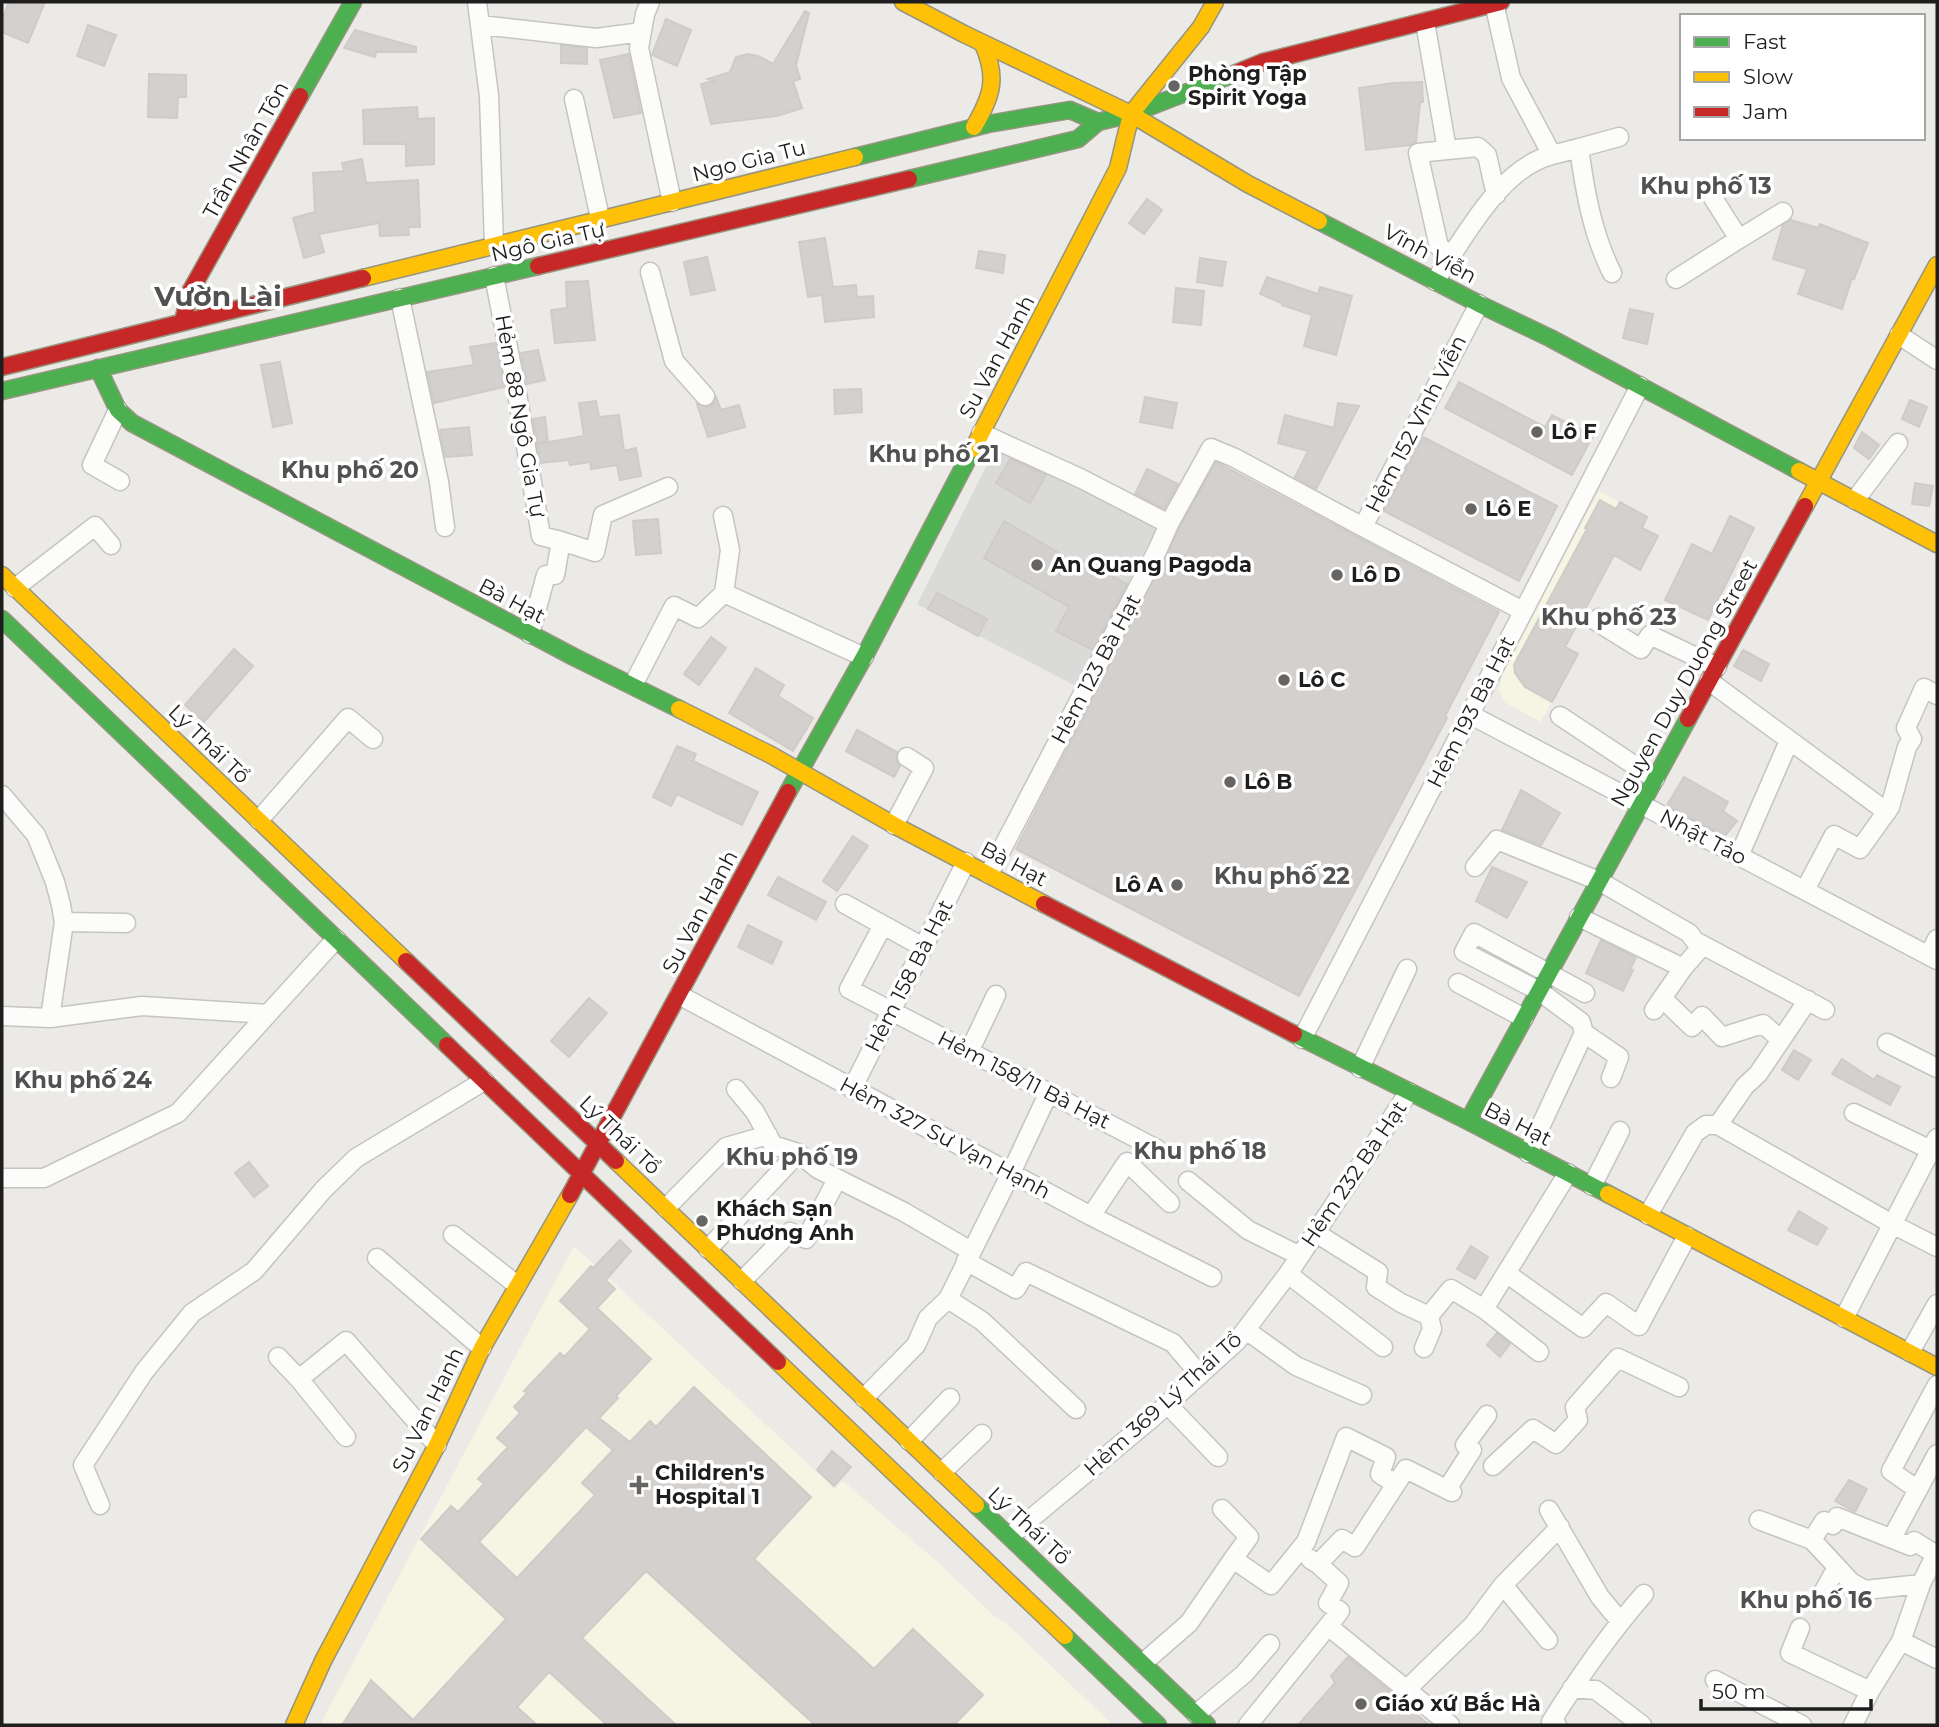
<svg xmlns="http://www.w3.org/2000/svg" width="1939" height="1727" font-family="Montserrat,sans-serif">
  <rect width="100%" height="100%" fill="#eceae7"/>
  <!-- education -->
  <path fill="#f6f4e2" d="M1599 491 1647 517 1642 528 1658 537 1640 570 1613 556 1565 647 1578 654 1541 722 1504 702 1499 690 1503 671Z
    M574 1246 834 1488 843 1481 942 1566 994 1616 1007 1624 1113 1725H320Z"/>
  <!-- religious -->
  <path fill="#dadad8" d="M998 443 1158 526 1076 686 917 604Z"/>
  <!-- building -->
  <path fill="#d3d0ce" stroke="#cfcbc8" stroke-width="2" fill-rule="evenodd" d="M9 2H45L28 43 2 32V20Z
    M805 11 809 13 796 65 800 79 793 81 802 108 777 116 711 124 701 84 714 81 708 79 730 72 736 57 748 54 758 56 773 64Z
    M666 19 691 30 677 66 652 55Z
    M88 25 116 35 104 66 77 56Z
    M355 30 416 47V52H376L375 57 344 48Z
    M561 45 587 48V64L561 63Z
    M629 54 641 113 614 118 600 60Z
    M149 74 186 75V97H178L177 118 148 117Z
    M1422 82 1423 102H1420L1416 142 1410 145 1366 150 1359 88 1393 83Z
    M417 107 418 119 434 118V164L406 166V144H364L363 110Z
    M362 159 366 183 418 180 420 227H408L409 235 380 236 379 223 319 234 324 252 304 258 293 218 315 212 313 173 344 171 342 163Z
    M1147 199 1162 210 1144 234 1129 223Z
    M1791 220 1818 228 1820 224 1868 243 1854 279 1852 278 1842 309 1798 294 1807 269 1773 259 1783 225Z
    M825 238 833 287 856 285 857 297 873 296 874 317 825 322 822 295 808 297 799 242Z
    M979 251 1005 255 1003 273 976 268Z
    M707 257 715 290 691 295 684 262Z
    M1200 258 1226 262 1222 286 1197 282Z
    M1267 277 1318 294 1320 287 1352 296 1336 355 1304 346 1312 315 1282 305V303L1260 294Z
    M588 281 595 340 555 343 551 310 567 308 566 282Z
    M1176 288 1204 291 1201 325 1173 322Z
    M1630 309 1653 314 1647 344 1623 338Z
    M496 343 504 387 434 403 427 372 474 365 470 347Z
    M538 350 545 380 527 384 521 353Z
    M280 362 292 423 273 427 261 365Z
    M1459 382 1545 427 1552 415 1593 436 1572 475 1445 408Z
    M861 389 862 412 835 414 834 390Z
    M716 397 721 410 739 405 745 427 708 437 697 404 708 407 713 404Z
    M1145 397 1177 403 1172 428 1140 422Z
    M1910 400 1927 407 1919 427 1902 419Z
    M596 401 599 417 619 415 624 451 636 448 641 476 620 480 617 465 591 469 590 462 570 465 569 460 540 463 537 444 584 436 579 403Z
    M1338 403 1359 406 1316 489 1295 477 1308 451 1278 443 1285 415 1334 428Z
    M545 417 548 442 537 443 533 419Z
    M469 427 472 455 445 457 440 430Z
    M1862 432 1879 445 1869 459 1854 448Z
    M1423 437 1557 506 1519 581 1384 511Z
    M1010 459 1046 475 1030 503 996 483Z
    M1216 462 1499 612 1445 716 1447 718 1299 996 1016 849 1182 523Z
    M1147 469 1178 484 1164 509 1135 494Z
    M1915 483 1933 486 1929 506 1912 504Z
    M1600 500 1616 509 1620 502 1647 517 1642 528 1658 536 1640 570 1614 555 1565 647 1578 654 1552 702 1525 687 1515 673 1514 665 1587 529 1585 528Z
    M1730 516 1754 528 1708 620 1665 600 1692 544 1712 554Z
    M658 519 661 553 636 555 633 521Z
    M1004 521 1088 570 1091 565 1127 584 1093 650 1056 631 1069 607 984 558Z
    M937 593 987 619 978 636 928 609Z
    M711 637 726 648 699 685 684 674Z
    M234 649 253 666 204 722 185 705Z
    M1743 650 1769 664 1761 681 1734 666Z
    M756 668 784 685 778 696 813 718 793 751 729 713Z
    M857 730 897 752 896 757 900 766 894 777 846 751Z
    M677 746 696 754 693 761 758 792 742 825 677 794 671 806 653 797Z
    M1684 777 1728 802 1723 811 1737 821 1725 836 1667 805Z
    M1521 790 1560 813 1541 845 1502 830Z
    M853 836 868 846 837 891 823 881Z
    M1492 867 1527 882 1507 918 1476 901Z
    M778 877 826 902 816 920 768 895Z
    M748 925 782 942 772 964 738 947Z
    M1601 940 1636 958 1630 969 1633 970 1623 991 1586 973Z
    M589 998 607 1013 569 1057 551 1041Z
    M1794 1050 1811 1060 1798 1080 1782 1070Z
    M1842 1059 1874 1080 1877 1075 1900 1087 1890 1105 1832 1074Z
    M249 1162 268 1186 254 1197 235 1173Z
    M1799 1211 1827 1228 1817 1245 1788 1230Z
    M620 1240 631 1251 606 1280 615 1289 597 1308 651 1359 616 1396 618 1398 599 1418 630 1442 650 1421 656 1427 694 1387 811 1497 754 1559 874 1669 913 1629 983 1695 954 1725H815L646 1571 582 1638 676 1725H607L549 1672 517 1707 537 1725H342L371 1680 413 1720 506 1619 421 1539 451 1506 458 1512 484 1484 478 1479 508 1447 497 1438 520 1413 514 1407 527 1393 524 1391 560 1353 564 1357 590 1329 560 1301 591 1266 593 1268ZM586 1427 613 1450 582 1483 595 1495 517 1578 479 1542Z
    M1471 1246 1488 1257 1475 1279 1457 1269Z
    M1497 1333 1510 1344 1500 1357 1487 1345Z
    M832 1451 851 1467 834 1486 817 1470Z
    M1849 1480 1867 1489 1855 1512 1835 1501Z
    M1348 1657 1397 1697 1429 1725H1298L1335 1683 1331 1676Z"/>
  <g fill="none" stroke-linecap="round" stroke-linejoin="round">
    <defs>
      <path id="street" d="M477 2 489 96 494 245
        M650 2 645 14 639 48 672 202
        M1494 3 1511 78 1552 155 1579 148C1585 191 1592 233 1612 273
        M1425 22 1447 150 1478 147 1487 155 1496 195
        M481 25 596 38 642 32
        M574 99 600 218
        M1579 148 1619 137
        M1447 150 1418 153 1439 247 1452 256
        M1739 239 1783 212
        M650 272 674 361 705 396
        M494 276 517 393 541 536 561 541
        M1676 279 1739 239 1708 190
        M1435 281C1464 238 1500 168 1552 155
        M400 298 439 482 445 527
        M1899 335 1937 360
        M118 410 92 465 120 481
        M981 433 1082 479 1169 524
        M1855 500 1898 443
        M723 516 730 550 724 593 864 657
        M1363 527 1523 611
        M15 588 95 526 111 545
        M1599 618 1596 621 1641 649 1650 635 1717 667
        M530 634 546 575H555L561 541 595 552 603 515 668 487
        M1709 681 1887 812
        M633 685 674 606 698 618 724 593
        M1469 714 1937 960
        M1560 716 1655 779
        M2 795 36 835 55 882 61 905 64 922 50 1018
        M259 820 348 718 373 739
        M894 825 924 768 907 757
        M1739 856 1789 741
        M1475 867 1497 840 1599 881 1689 933 1695 941 1825 1010
        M989 874 1157 551 1169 524 1211 448 1235 458 1363 527 1479 304
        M1805 890 1834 835 1860 849 1890 807 1907 747 1912 739 1906 728 1924 688 1937 695
        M845 904 923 947
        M1579 917 1683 968
        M64 922 126 923
        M883 925 849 989 1157 1149
        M1929 955 1937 939
        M1458 983 1524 1018
        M1585 993 1474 933 1464 952 1539 991 1581 1022 1584 1033 1619 1057 1611 1078
        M679 995 1091 1216 1212 1277
        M1662 998 1692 1027 1702 1016 1722 1037 1763 1024 1781 1040
        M1654 1010 1683 968 1703 945
        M2 1016 50 1018 142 1006 268 1014
        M1302 1039 1640 386
        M1887 1043 1937 1068
        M969 1052 996 995
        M1360 1068 1407 969
        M736 1089 755 1112 773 1145 798 1153 818 1169 904 1212 971 1251
        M852 1089 966 862
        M1854 1113 1937 1153
        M1718 1125 1892 1224 1937 1247
        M1528 1153 1584 1033
        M2 1178H44L178 1113 336 939
        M1188 1181 1248 1230 1300 1256
        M1592 1186 1620 1131
        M666 1208 726 1147 768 1135
        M1648 1215 1695 1133 1706 1125H1718L1745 1086 1758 1074 1808 1000
        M1091 1216 1127 1162 1170 1203
        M1316 1233 1378 1272 1376 1287 1401 1303 1429 1316
        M453 1235 517 1285
        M708 1249 798 1153
        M377 1258 482 1348
        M966 1261 1016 1289 1026 1272 1173 1343 1200 1375
        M1506 1273 1583 1328 1606 1303 1639 1326 1687 1236
        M1288 1274 1383 1347
        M742 1281 790 1232 806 1239 837 1179
        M948 1299 982 1321 1076 1409
        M1484 1309 1539 1352
        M1844 1318 1937 1138
        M1246 1330 1296 1366 1362 1395
        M1424 1348 1432 1329 1429 1316 1451 1289 1484 1309 1568 1173
        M1910 1352 1937 1304
        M278 1357 299 1379 346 1341 437 1445
        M299 1379 346 1437
        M864 1398 916 1345 928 1318 948 1299 1011 1173 1049 1092
        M1167 1404 1218 1457
        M909 1441 950 1398
        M1465 1445 1487 1415
        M1493 1466 1533 1429 1556 1444 1578 1420 1575 1407 1618 1358 1679 1387
        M942 1472 982 1434
        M1447 1489 1472 1450
        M1918 1490 1891 1471 1937 1385
        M100 1505 83 1465 144 1372 192 1313 254 1271 324 1189 356 1158 484 1081
        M1222 1509 1249 1537 1233 1559
        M1549 1510 1600 1597 1620 1621
        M1759 1520 1812 1540 1851 1582 1865 1590 1921 1584 1937 1552
        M1010 1536 1151 1419 1237 1341 1288 1274 1409 1092
        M1892 1538 1937 1454
        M1812 1540 1824 1521 1833 1525 1837 1517 1910 1546 1914 1541 1935 1554
        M1310 1559 1318 1564 1342 1539 1355 1547 1396 1484
        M1503 1585 1548 1640
        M1821 1596 1837 1567
        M1328 1626 1450 1725
        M1800 1628 1790 1653 1870 1691
        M1901 1641 1937 1659
        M1143 1663 1189 1623 1233 1559 1271 1585 1306 1542 1346 1437 1386 1457 1380 1474 1396 1484 1406 1469 1452 1492
        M1715 1680 1802 1725
        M1572 1688 1596 1690 1642 1725
        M1406 1690 1473 1625 1503 1585 1560 1527
        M1196 1714 1244 1674 1270 1644
        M1248 1725 1340 1611 1328 1603 1339 1583 1318 1564
        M1557 1725 1551 1722C1579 1677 1609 1634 1644 1594
        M1853 1725 1870 1691 1901 1641 1921 1584"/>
      <path id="fast" d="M300 96 353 2
        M855 157 988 124 1070 110 1098 122
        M909 179 1078 139 1098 122 1131 114 1234 74
        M1319 221 1479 304 1550 338 1799 471
        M98 368 118 410 132 423 574 657 679 709
        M2 391 538 266
        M2 619 447 1045
        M788 792 864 657 973 449
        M1294 1034 1468 1121 1608 1194
        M1468 1121 1688 719
        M976 1505 1207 1725
        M1065 1636 1158 1725"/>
      <path id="slow" d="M903 2 964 34 1131 114 1248 184 1319 221
        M974 127C992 96 998 78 983 44
        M363 278 855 157
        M973 449 1118 168 1131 114 1201 27 1215 2
        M1799 471 1937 544
        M1805 506 1937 265
        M2 575 406 961
        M679 709 771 755 894 825 1044 904
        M616 1161 976 1505
        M1608 1194 1937 1367
        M778 1362 1065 1636
        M294 1725 323 1661 437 1445 482 1348 570 1195"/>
      <path id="jam" d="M1234 74 1263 62 1501 2
        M538 266 909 179
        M183 321 190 292 300 96
        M2 367 363 278
        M1688 719 1805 506
        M1044 904 1294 1034
        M406 961 616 1161
        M447 1045 778 1362
        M570 1195 788 792"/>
    </defs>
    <!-- street casing -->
    <use href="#street" stroke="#c5c4c3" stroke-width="21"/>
    <!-- fast casing -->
    <use href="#fast" stroke="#96957f" stroke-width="19"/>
    <!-- slow casing -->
    <use href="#slow" stroke="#96957f" stroke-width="19"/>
    <!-- jam casing -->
    <use href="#jam" stroke="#96957f" stroke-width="19"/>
    <!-- street -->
    <use href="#street" stroke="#fcfcfb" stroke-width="18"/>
    <!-- fast -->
    <use href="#fast" stroke="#4caf50" stroke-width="16"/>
    <!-- slow -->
    <use href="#slow" stroke="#ffc107" stroke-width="16"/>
    <!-- jam -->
    <use href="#jam" stroke="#c62828" stroke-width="16"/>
  </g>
  <!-- markers -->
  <g fill="#666564" stroke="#fff" stroke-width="2.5">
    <circle cx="1174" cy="86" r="7"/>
    <circle cx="1537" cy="432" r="7"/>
    <circle cx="1471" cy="509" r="7"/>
    <circle cx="1037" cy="565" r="7"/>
    <circle cx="1337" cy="575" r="7"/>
    <circle cx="1284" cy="680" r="7"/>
    <circle cx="1230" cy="782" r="7"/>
    <circle cx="1177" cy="885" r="7"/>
    <circle cx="702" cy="1221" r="7"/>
    <path d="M635.5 1474.5h7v7h7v7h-7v7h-7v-7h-7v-7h7z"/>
    <circle cx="1361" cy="1704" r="7"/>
  </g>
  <g text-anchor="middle" stroke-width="7" stroke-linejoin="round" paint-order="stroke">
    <!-- poi labels -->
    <g font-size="21" font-weight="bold" fill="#1e1e1e" stroke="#fff" text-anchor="start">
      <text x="1188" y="81">Phòng Tập<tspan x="1188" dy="24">Spirit Yoga</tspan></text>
      <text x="1551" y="439">Lô F</text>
      <text x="1485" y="516">Lô E</text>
      <text x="1051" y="572">An Quang Pagoda</text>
      <text x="1351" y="582">Lô D</text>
      <text x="1298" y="687">Lô C</text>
      <text x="1244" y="789">Lô B</text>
      <text x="1163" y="892" text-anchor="end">Lô A</text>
      <text x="716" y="1216">Khách Sạn<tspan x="716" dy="24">Phương Anh</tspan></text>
      <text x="655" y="1480">Children's<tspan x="655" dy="24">Hospital 1</tspan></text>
      <text x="1375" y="1711">Giáo xứ Bắc Hà</text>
    </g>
    <!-- street labels -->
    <g font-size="21" fill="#1e1e1e" stroke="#fff">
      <text transform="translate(246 150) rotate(-61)" y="7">Trần Nhân Tôn</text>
      <text transform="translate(749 161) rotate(-14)" y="7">Ngo Gia Tu</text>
      <text transform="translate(548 242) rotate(-13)" y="7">Ngô Gia Tự</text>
      <text transform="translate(1430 254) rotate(28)" y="7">Vĩnh Viễn</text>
      <text transform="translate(997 357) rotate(-62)" y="7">Su Van Hanh</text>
      <text transform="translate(520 416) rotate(80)" y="7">Hẻm 88 Ngô Gia Tự</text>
      <text transform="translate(1416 424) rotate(-63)" y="7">Hẻm 152 Vĩnh Viễn</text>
      <text transform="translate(512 601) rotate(28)" y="7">Bà Hạt</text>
      <text transform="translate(1096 669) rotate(-62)" y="7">Hẻm 123 Bà Hạt</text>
      <text transform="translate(1684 683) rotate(-61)" y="7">Nguyen Duy Duong Street</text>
      <text transform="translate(1471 712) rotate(-63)" y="7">Hẻm 193 Bà Hạt</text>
      <text transform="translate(209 744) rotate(44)" y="7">Lý Thái Tổ</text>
      <text transform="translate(1703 837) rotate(28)" y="7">Nhật Tảo</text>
      <text transform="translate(1014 864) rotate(28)" y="7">Bà Hạt</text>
      <text transform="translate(700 912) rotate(-62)" y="7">Su Van Hanh</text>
      <text transform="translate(909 976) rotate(-63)" y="7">Hẻm 158 Bà Hạt</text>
      <text transform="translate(1024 1080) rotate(27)" y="7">Hẻm 158/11 Bà Hạt</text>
      <text transform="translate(1518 1124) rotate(27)" y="7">Bà Hạt</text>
      <text transform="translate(620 1135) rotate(44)" y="7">Lý Thái Tổ</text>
      <text transform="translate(945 1138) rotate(28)" y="7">Hẻm 327 Sư Vạn Hạnh</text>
      <text transform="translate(1354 1174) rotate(-56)" y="7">Hẻm 232 Bà Hạt</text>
      <text transform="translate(1163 1404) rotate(-42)" y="7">Hẻm 369 Lý Thái Tổ</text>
      <text transform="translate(428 1410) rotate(-64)" y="7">Su Van Hanh</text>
      <text transform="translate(1029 1526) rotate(43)" y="7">Lý Thái Tổ</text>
    </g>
    <!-- neighbourhood labels -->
    <g font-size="23" font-weight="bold" fill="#515151" stroke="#fff">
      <text x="1706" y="194">Khu phố 13</text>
      <text x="934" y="462">Khu phố 21</text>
      <text x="350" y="478">Khu phố 20</text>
      <text x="1609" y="625">Khu phố 23</text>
      <text x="1282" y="884">Khu phố 22</text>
      <text x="83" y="1088">Khu phố 24</text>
      <text x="1200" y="1159">Khu phố 18</text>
      <text x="792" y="1165">Khu phố 19</text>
      <text x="1806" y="1608">Khu phố 16</text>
    </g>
    <!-- district labels -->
    <g font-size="28" font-weight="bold" fill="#515151" stroke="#fff">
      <text x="218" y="306">Vườn Lài</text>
    </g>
  </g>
  <!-- border -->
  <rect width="1939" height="1727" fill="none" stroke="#1e1e1e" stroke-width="7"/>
  <!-- legend -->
  <rect x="1680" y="14" width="245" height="126" fill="#ffffff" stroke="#a5a5a5" stroke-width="2"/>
  <rect x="1694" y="37" width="35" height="10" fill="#4caf50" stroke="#a5a5a5" stroke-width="2"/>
  <text x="1743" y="49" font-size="21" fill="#1e1e1e">Fast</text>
  <rect x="1694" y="72" width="35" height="10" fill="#ffc107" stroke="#a5a5a5" stroke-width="2"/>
  <text x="1743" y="84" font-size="21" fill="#1e1e1e">Slow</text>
  <rect x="1694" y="107" width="35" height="10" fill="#c62828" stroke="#a5a5a5" stroke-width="2"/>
  <text x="1743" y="119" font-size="21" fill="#1e1e1e">Jam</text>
  <!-- scale -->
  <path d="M1701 1699v10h170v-10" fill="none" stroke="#1e1e1e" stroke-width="3.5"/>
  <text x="1712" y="1699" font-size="21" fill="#1e1e1e" stroke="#ffffff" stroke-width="5" paint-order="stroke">50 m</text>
</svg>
